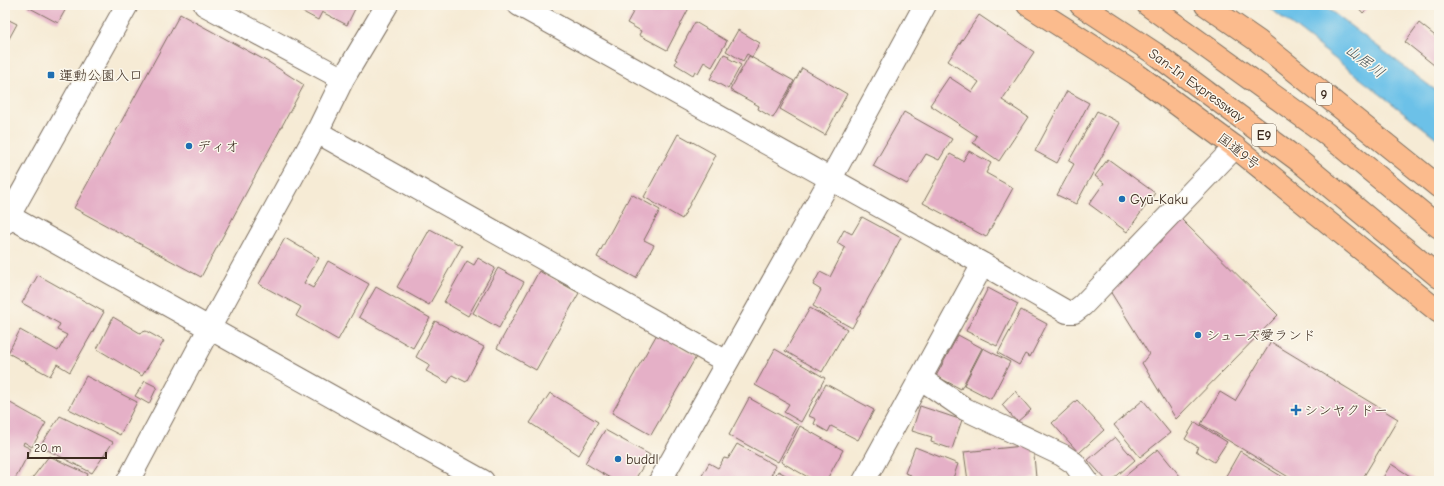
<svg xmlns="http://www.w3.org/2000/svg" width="1444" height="486" font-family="'Comic Neue','Klee One',sans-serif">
  <rect width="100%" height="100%" fill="#fbf7ec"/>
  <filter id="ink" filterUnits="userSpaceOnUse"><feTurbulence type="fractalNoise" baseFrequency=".025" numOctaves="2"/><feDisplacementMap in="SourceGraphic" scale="8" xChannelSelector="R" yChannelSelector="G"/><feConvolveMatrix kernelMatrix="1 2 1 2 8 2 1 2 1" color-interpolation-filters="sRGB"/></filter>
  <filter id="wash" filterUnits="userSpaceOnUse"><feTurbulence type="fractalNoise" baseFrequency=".012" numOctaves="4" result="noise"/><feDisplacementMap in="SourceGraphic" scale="16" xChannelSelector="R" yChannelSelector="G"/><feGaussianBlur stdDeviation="0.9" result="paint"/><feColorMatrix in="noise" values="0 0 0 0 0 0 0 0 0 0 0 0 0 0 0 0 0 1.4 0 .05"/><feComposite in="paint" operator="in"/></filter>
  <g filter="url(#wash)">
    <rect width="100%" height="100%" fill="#f6ebd5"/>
    <!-- water -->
    <path fill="#6cc1e8" stroke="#547683" d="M1266 5H1323L1439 93V140Z"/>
    <g id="blocks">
      <!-- building -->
      <path fill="#e5b0c7" d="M28 5H68L58 23 28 7Z
        M290 5H357L347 25 322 12 318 20Z
        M637 5H682L689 8 667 50 639 35 641 31 627 23Z
        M1356 5H1371L1363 13Z
        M180 14 270 63 304 85 201 277 74 208Z
        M979 15 1034 52 1002 100 1028 117 999 161 973 143 977 136 930 105 949 77 972 92 979 82 948 61Z
        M5 18 17 24 5 46Z
        M695 22 727 41 712 67 704 62 698 73 695 71 693 75 675 64 677 60 675 59Z
        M1419 23 1439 39V69L1405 42Z
        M738 30 760 43 752 57 747 54 743 61 726 51Z
        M724 54 729 56 728 58 741 65 728 89 710 79Z
        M749 56 794 81 773 118 758 109 759 106 730 90Z
        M802 68 847 94 825 135 780 109Z
        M1067 91 1089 103 1057 163 1035 151Z
        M1097 111 1120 123 1076 204 1057 195 1074 164 1069 161Z
        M904 112 952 139 939 160 926 154 907 184 873 166Z
        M678 134 716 155 682 219 644 197Z
        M969 151 991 163 986 173 1013 188 986 237 923 203 950 154 963 161Z
        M1108 159 1155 193 1127 232 1089 204 1104 183 1095 176Z
        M631 194 660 210 644 240 654 245 636 278 597 257Z
        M862 217 901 238 852 328 813 306 821 290 813 285 820 272 830 277 845 248 837 243 844 230 852 234Z
        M1181 219 1278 315 1176 419 1142 363 1149 354 1110 291Z
        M430 229 462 246 429 305 397 287Z
        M285 238 319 258 304 283 313 288 328 261 369 284 338 340 296 316 301 307 259 284Z
        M478 258 495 268 468 316 444 302 467 261 474 265Z
        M498 268 524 282 499 328 473 313Z
        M539 271 579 293 536 370 497 348Z
        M38 275 104 312 70 372 57 364 50 376 8 353 20 330 58 351 67 335 57 330 60 324 22 303Z
        M376 287 430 318 413 348 359 317Z
        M988 288 1018 304 997 346 966 331Z
        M810 308 847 329 822 372 785 351Z
        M1021 310 1047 324 1030 357 1025 354 1019 365 998 353Z
        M113 317 140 333 146 331 164 341 142 376 97 349Z
        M435 321 484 347 466 382 452 375 448 383 426 371 430 365 416 357Z
        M657 334 696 357 651 435 612 413Z
        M958 335 982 348 961 389 936 376Z
        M1271 342 1398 419 1361 481H1295L1201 424 1220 392 1235 401Z
        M983 348 1010 362 991 399 964 385Z
        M775 349 825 378 801 422 784 412 789 404 755 385Z
        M86 376 137 402 120 435 69 409Z
        M145 381 157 387 149 404 135 396Z
        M826 384 874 410 858 440 831 426 828 432 814 424 816 419 809 416Z
        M1015 391 1031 410 1017 422 1002 405Z
        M550 393 598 422 579 455 530 423Z
        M749 398 798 425 778 462 729 435Z
        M5 400 46 423 32 447 24 442 23 445 31 449 14 481 5 478Z
        M1077 400 1104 430 1079 453 1052 423Z
        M1143 400 1170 433 1140 457 1114 425Z
        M920 406 962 420 952 449 931 442 932 437 912 431Z
        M60 416 113 442 92 473 40 446Z
        M1195 422 1227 442 1214 462 1196 451 1198 447 1185 439Z
        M800 426 843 450 826 481H815L781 462Z
        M605 430 650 455 634 481H615L585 463Z
        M1115 437 1135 460 1111 481H1107L1088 460Z
        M737 444 776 466 768 481H699L709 463 718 468 724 458 728 459Z
        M1033 445 1036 478 1012 481H968L964 452Z
        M915 447 958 464 952 481H909L911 475 905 473Z
        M1158 449 1180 476 1173 481H1119Z
        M1240 451 1286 479 1285 481H1223Z
        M49 456 88 474 85 481H30Z
        M1391 464 1418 481H1381Z
        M778 471 797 481H772Z"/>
    </g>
  </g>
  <g filter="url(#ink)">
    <use href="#blocks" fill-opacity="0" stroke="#7c6e5e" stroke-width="1"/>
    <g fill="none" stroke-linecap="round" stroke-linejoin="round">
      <defs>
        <path id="minor" d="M205 5 343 79
          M387 5 343 79 317 132 727 362
          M519 5 983 264
          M5 214 483 481
          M5 223 127 5
          M920 378 965 409 1062 455 1074 463 1087 481
          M128 481 210 327 317 132
          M660 481 830 180 925 5
          M864 481 983 264 1067 312H1074L1083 305 1235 147"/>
        <path id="highway" d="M1028 5 1136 74 1235 147 1439 312
          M1081 5 1154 53 1298 160 1439 277
          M1148 5 1324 132 1439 227
          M1206 5 1258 41 1439 187"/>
      </defs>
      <!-- minor casing -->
      <use href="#minor" stroke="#7c6e5e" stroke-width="24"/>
      <!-- highway casing -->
      <use href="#highway" stroke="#7c6e5e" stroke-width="24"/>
      <!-- minor -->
      <use href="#minor" stroke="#fff" stroke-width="22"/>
      <!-- highway -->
      <use href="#highway" stroke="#fbbb8d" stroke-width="22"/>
    </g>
  </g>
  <!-- markers -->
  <g fill="#1f6fb2" stroke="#fbf7ec" stroke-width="1.5">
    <rect x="47" y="71" width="8" height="8" rx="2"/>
    <circle cx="189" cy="146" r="4"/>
    <circle cx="1122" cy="199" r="4"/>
    <circle cx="1198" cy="335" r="4"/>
    <path d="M1294 404h4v4h4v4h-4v4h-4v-4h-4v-4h4z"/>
    <circle cx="618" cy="459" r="4"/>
  </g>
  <g text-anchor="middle" stroke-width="3" stroke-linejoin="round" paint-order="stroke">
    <!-- shield labels -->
    <g fill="#fbf7ec" stroke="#75685c" stroke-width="1">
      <rect x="1316" y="83" width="16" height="22" rx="3"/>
      <rect x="1252" y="124" width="24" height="22" rx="3"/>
    </g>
    <g font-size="13" font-weight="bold" fill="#3b2a1e">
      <text x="1324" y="99">9</text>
      <text x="1264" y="140">E9</text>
    </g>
    <!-- poi labels -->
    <g font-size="14" fill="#3b2a1e" stroke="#fbf7ec" text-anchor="start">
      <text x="59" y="80">運動公園入口</text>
      <text x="197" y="151">ディオ</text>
      <text x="1130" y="204">Gyū-Kaku</text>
      <text x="1206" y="340">シューズ愛ランド</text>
      <text x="1304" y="415">シンヤクドー</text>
      <text x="626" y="464">buddl</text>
    </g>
    <!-- street labels -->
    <g font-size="14" fill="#3b2a1e" stroke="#fbf7ec">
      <text transform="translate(1197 85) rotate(36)" y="5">San-In Expressway</text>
      <text transform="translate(1239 151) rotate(38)" y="5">国道9号</text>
    </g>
    <!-- water labels -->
    <g font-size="15" font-style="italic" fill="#4a575b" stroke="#fbf7ec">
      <text transform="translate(1365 61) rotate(37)" y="5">山居川</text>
    </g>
  </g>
  <!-- margin -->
  <rect width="1444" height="486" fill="none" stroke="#fbf7ec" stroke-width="20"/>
  <!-- scale -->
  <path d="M28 452v6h78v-6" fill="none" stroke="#3b2a1e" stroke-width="2"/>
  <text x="34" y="452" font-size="12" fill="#3b2a1e" stroke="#fbf7ec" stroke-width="3" paint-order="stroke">20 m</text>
</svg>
